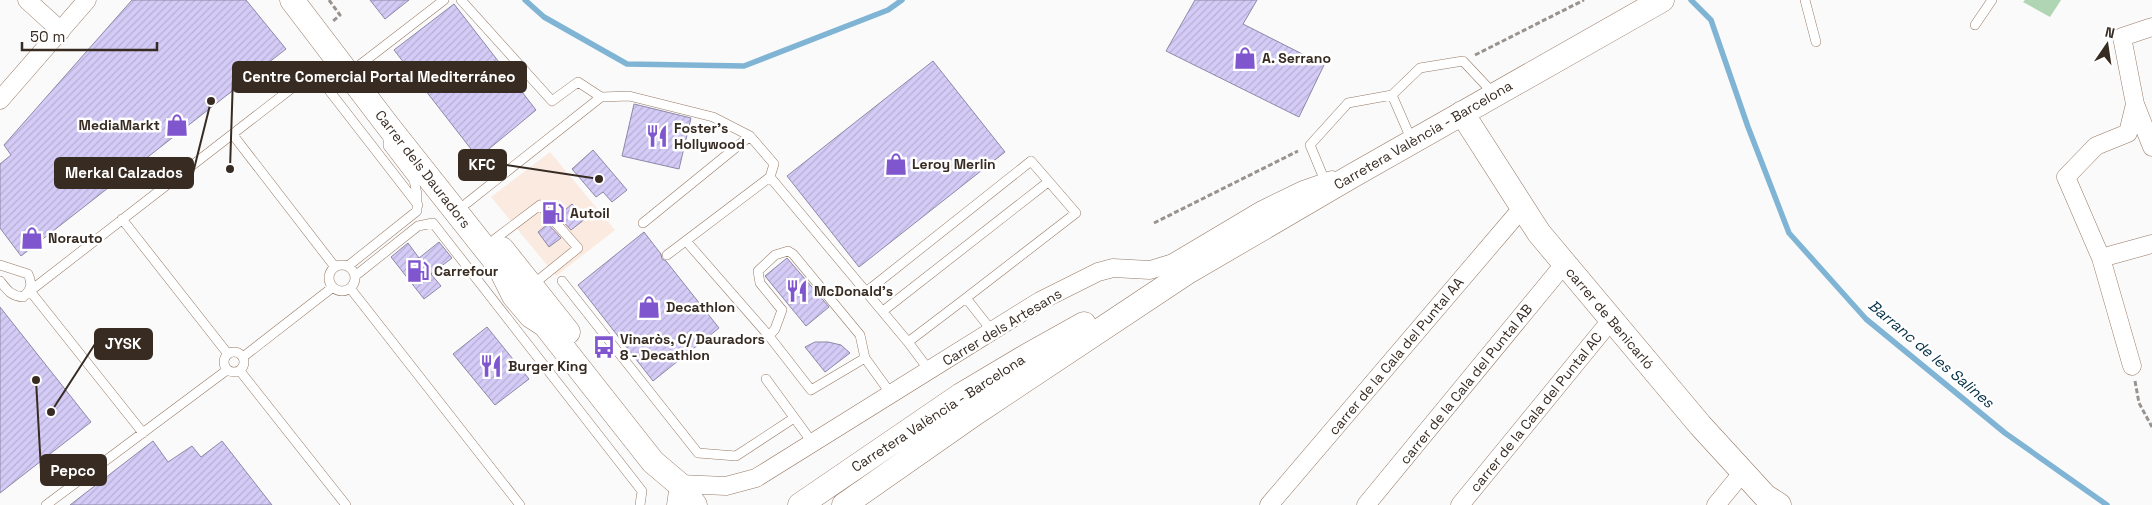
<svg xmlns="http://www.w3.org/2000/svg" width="2152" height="505" font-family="'Space Grotesk',sans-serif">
  <defs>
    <pattern id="building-hatch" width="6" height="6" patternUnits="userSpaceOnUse" patternTransform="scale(1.25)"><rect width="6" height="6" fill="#d4ccf7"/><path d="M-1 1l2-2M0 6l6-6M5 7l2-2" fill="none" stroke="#b7afd3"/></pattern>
  </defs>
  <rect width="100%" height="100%" fill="#fafafa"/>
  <!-- built -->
  <path fill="#faeadf" d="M550 152 615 230 556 276 491 197Z"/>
  <!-- garden -->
  <path fill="#b0d5b2" d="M2025 0H2061L2050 17 2023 2Z"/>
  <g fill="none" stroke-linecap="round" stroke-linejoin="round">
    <!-- stream -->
    <path stroke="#7fb4d5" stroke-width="5.5" d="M525 0 544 17 627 64 744 66 888 10 902 0
      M1691 0 1711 20 1748 127 1789 233 1866 319 2005 433 2107 505"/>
  </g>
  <!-- building -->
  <path fill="url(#building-hatch)" stroke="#8d88a7" d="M132 0H246L286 49 21 256 0 228V164L11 155 4 145Z
    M370 0H409L385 19Z
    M1195 0H1257L1243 24 1324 65 1299 117 1166 51Z
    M454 4 536 110 478 158 394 50Z
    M933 61 1005 152 859 267 787 176Z
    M634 104 691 118 679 169 622 156Z
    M593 150 627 190 612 202 603 192 596 197 572 169Z
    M572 204 585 219 571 230 558 216Z
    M548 224 561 238 549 247 538 232Z
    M644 232 661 254 662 259 666 261 719 328 653 381 578 285Z
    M439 242 452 258 431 274 441 286 424 299 391 257 408 243 419 258Z
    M787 258 829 307 806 326 765 276Z
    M0 307 91 422 0 493Z
    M487 327 529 379 495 405 453 354Z
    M815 342H828L841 345 850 353 825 372 805 347Z
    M153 441 168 462 192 446 201 457 222 441 272 505H70Z"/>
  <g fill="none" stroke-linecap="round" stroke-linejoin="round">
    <defs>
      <path id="lane" d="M461 0 552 101 578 82 601 97
        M1805 0 1816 42
        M1975 25 1992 0
        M361 64 444 0
        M233 135 335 267
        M1412 141 1392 95 1420 68 1463 61 1494 94
        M770 177 908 342 929 370
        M1325 181 1310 145 1348 103 1392 95
        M467 203 601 97 629 96 713 117 750 136 774 164 770 177 667 255
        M122 219 228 354
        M643 223 750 136
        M495 239 540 205 578 248 531 286
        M686 241 769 336 811 390 865 358
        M0 265 28 274C33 284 31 290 23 297 11 296 7 290 0 281
        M329 278a13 13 0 1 1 26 0a13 13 0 1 1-26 0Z
        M348 266 417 211V194L414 180 388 146V134
        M355 276 418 226 433 223 642 491 640 505
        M562 281 698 453 736 456 794 418
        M350 288 520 505
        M866 292 1031 161 1076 213 966 298 992 331
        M883 311 1048 182
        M769 336 775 329 782 310 760 283 758 271 775 255 788 251 793 254 860 335 865 358 891 394
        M908 342 966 298
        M224 362a10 10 0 1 1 20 0a10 10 0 1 1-20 0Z
        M243 357 333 287
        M240 371 346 505
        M766 379 812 442
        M143 433 30 291 314 71 418 205
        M46 505 227 370"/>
      <path id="street" d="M27 0 61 31
        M2152 27 2122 37 2135 104 2152 147
        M0 100 87 0
        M2135 104 2128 133 2096 146 2066 177 2101 258 2152 244
        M2101 258 2132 366
        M676 505 679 484 726 486 756 478 1040 301 1098 272 1113 268 1150 270 1173 263 1262 210 1303 190 1332 180
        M1269 505 1523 207
        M1366 505 1565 263
        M1460 505 1612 319
        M1716 505 1743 472"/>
      <path id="secondary" d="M292 0 388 126 499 266 514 296 531 316 545 325 653 462 679 484 695 505
        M1462 113 1539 233 1700 425 1765 496 1779 505
        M502 249 568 332
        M800 505 961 395 1025 357 1084 324
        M844 505 977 412 1186 273 1352 176 1662 0"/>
    </defs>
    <!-- lane casing -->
    <use href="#lane" stroke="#967965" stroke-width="10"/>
    <!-- street casing -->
    <use href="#street" stroke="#967965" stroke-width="19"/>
    <!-- secondary casing -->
    <use href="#secondary" stroke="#967965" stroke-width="25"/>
    <!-- path -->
    <path stroke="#99938f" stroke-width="3" stroke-dasharray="5 2.5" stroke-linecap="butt" d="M329 0 340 15 333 21
      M1475 55 1584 0
      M1154 223 1298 151
      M2135 381 2139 403 2152 427"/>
    <!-- lane -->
    <use href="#lane" stroke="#fff" stroke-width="9"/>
    <!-- street -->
    <use href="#street" stroke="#fff" stroke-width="18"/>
    <!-- secondary -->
    <use href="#secondary" stroke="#fff" stroke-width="24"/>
  </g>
  <!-- icons -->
  <defs>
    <symbol id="shop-bare" viewBox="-9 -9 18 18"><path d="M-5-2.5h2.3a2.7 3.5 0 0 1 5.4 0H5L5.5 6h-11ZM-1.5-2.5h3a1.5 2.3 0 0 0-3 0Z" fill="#8056cf" stroke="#fff" stroke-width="2.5" paint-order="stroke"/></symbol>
    <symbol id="restaurant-bare" viewBox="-9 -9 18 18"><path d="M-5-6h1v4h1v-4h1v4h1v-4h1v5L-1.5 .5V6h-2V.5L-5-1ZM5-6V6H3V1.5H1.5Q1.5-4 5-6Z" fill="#8056cf" stroke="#fff" stroke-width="2.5" paint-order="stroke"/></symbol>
    <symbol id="fuel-bare" viewBox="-9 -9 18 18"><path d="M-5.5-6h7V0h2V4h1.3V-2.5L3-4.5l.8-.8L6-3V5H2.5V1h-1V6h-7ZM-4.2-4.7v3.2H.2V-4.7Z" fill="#8056cf" stroke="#fff" stroke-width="2.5" paint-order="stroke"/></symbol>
    <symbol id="bus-bare" viewBox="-9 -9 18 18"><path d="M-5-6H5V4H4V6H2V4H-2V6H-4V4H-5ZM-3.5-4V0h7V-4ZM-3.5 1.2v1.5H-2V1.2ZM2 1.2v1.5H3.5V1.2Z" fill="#8056cf" stroke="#fff" stroke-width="2.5" paint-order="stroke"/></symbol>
  </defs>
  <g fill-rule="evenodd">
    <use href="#shop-bare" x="1229" y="42" width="32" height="32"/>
    <use href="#shop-bare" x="161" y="109" width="32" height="32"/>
    <use href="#restaurant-bare" x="641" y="120" width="32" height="32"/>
    <use href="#shop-bare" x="880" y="148" width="32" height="32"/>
    <use href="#fuel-bare" x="537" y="197" width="32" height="32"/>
    <use href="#shop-bare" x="16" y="222" width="32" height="32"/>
    <use href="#fuel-bare" x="402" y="255" width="32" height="32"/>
    <use href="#restaurant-bare" x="781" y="275" width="32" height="32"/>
    <use href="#shop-bare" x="633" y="291" width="32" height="32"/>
    <use href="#bus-bare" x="588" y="331" width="32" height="32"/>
    <use href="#restaurant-bare" x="475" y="350" width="32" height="32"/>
  </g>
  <g text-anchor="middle" stroke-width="5" stroke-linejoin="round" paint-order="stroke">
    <!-- poi labels -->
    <g font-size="14" font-weight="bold" fill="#372b22" stroke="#fff" text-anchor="start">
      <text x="1262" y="63">A. Serrano</text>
      <text x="160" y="130" text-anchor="end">MediaMarkt</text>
      <text x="674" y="133">Foster's<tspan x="674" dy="16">Hollywood</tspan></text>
      <text x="912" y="169">Leroy Merlin</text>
      <text x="570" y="218">Autoil</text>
      <text x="48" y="243">Norauto</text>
      <text x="434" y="276">Carrefour</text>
      <text x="814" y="296">McDonald's</text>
      <text x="666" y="312">Decathlon</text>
      <text x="620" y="344">Vinaròs, C/ Dauradors<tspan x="620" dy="16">8 - Decathlon</tspan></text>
      <text x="508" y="371">Burger King</text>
    </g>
    <!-- street labels -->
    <g font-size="14" fill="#372b22" stroke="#fff">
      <text transform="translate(1423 135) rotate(-30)" y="5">Carretera València - Barcelona</text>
      <text transform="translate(423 169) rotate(52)" y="5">Carrer dels Dauradors</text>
      <text transform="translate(1610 318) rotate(50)" y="5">carrer de Benicarló</text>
      <text transform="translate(1002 327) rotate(-31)" y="5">Carrer dels Artesans</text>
      <text transform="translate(1396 356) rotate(-50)" y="5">carrer de la Cala del Puntal AA</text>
      <text transform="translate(1466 384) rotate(-51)" y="5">carrer de la Cala del Puntal AB</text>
      <text transform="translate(1536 412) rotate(-51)" y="5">carrer de la Cala del Puntal AC</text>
      <text transform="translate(938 413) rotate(-33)" y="5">Carretera València - Barcelona</text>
    </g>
    <!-- water labels -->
    <g font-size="15" font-style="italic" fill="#012e45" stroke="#fff">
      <text transform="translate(1931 354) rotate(40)" y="5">Barranc de les Salines</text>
    </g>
  </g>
  <!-- callouts -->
  <path fill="none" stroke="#372b22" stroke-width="2" d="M230 169L233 77M599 179L506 165M211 101L193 173M51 412L95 344M36 380L41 470"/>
  <g fill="#372b22" stroke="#fff" stroke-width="2">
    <circle cx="230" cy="169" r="5"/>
    <circle cx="599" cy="179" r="5"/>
    <circle cx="211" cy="101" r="5"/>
    <circle cx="51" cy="412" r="5"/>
    <circle cx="36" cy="380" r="5"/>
  </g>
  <g fill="#372b22" stroke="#372b22" stroke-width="2">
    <rect x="233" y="62" width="293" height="30" rx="5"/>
    <rect x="459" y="150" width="47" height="30" rx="5"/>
    <rect x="55" y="158" width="138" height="30" rx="5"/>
    <rect x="95" y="329" width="57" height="30" rx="5"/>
    <rect x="41" y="455" width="65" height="30" rx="5"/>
  </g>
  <g font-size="15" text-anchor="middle" font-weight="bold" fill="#fff">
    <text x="379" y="82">Centre Comercial Portal Mediterráneo</text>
    <text x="482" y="170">KFC</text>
    <text x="124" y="178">Merkal Calzados</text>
    <text x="123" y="349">JYSK</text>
    <text x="73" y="476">Pepco</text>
  </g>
  <!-- north arrow -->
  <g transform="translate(2107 45) rotate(13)" stroke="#ffffff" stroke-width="4" paint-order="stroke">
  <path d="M0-4L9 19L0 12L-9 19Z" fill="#372b22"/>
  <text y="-8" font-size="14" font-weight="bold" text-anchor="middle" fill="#372b22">N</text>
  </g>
  <!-- scale -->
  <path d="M22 42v8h135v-8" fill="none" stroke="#372b22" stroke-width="2.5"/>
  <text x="30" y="42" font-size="15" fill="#372b22" stroke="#ffffff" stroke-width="4" paint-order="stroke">50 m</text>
</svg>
